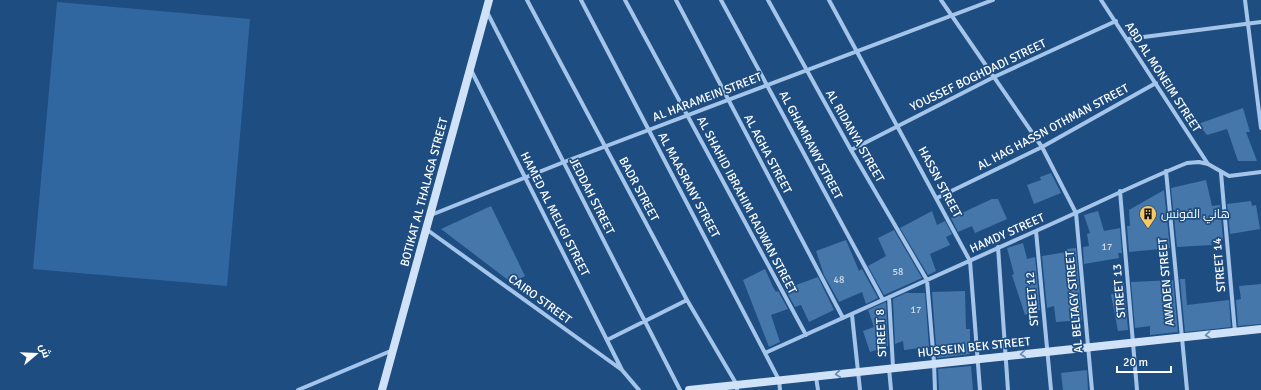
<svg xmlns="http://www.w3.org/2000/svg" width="1261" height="390" font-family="Signika,Cairo,sans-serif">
  <rect width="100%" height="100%" fill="#1e4d82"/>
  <!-- green -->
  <path fill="#3167a1" d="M57 2 250 19 227 286 33 269Z"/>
  <!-- building -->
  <path fill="#4677ab" d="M1243 108 1250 132H1246L1257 161H1238L1227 129 1207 135 1198 124Z
    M1051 173 1061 193 1034 204 1027 185 1041 180 1040 177Z
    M1206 180 1212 206 1220 205 1223 240 1211 242 1212 245 1177 247 1171 188Z
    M1164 190 1170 248 1129 252 1127 226H1130L1129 210Z
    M992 199H998L1007 219 975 233 972 226 958 232 951 218Z
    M1251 201 1252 206 1256 205 1260 229 1230 234 1227 204Z
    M491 206 525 276 512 283 441 229Z
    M932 211 937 225 945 221 952 234 946 237 950 245 930 254 936 271 928 275 900 228Z
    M1098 211 1104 231 1120 228 1122 253H1118L1119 258 1084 264 1083 247 1089 246 1087 234 1090 233 1084 215Z
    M894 230 922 278 884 295 868 266 886 256 878 238Z
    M846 240 859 271 862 269 878 298 866 304 862 292 839 302 824 275 816 251Z
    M1023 243 1027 259 1035 257 1040 310 1025 315 1012 275 1014 274 1007 248Z
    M1076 248 1082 320 1056 322 1054 306 1047 308 1042 256 1067 252V249Z
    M765 269 773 287 776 292 778 291 788 309 771 315 780 342 769 347 743 280Z
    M818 277 834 310 809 322 801 305 795 307 785 289Z
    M1180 279H1185L1187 305 1229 300 1231 327 1185 332Z
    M1173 280 1178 332 1150 335V326L1135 328 1131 282Z
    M1124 282 1128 330 1118 331 1111 294 1121 293 1119 283Z
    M1261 284V324L1238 326 1236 300 1241 299 1239 286Z
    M965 291 966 329H970V354L937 358 932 292Z
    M906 293H925L929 347 904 350 903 341 895 344 893 299Z
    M886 302 888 346 870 352 863 331 874 327 868 310Z
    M971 366 973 390H939L938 369Z
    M1087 370 1088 390H1063L1061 373Z"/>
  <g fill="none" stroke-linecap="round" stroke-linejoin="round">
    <!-- street -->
    <path stroke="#a4c5e9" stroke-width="4" d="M527 0 687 300 737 385V390
      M581 0 779 380 780 390
      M625 0 806 335
      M676 0 843 318
      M721 0 883 300
      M768 0 851 150 927 280 934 363 935 390
      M829 0 970 261 980 390
      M941 0 1042 147 1076 213 1092 390
      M1101 0 1208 164
      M1245 0 1261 128
      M487 12 680 390
      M1128 39 1261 22
      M471 70 622 370
      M851 150 994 77 1116 21
      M1166 171 1187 390
      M1221 173 1235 332
      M1120 191 1137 390
      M937 198 1042 147 1156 83
      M431 215 564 162 993 0
      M426 229 622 370 639 390
      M1036 231 1051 390
      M998 247 1008 390
      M889 297 893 367
      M852 315 860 390
      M607 340 687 300
      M765 353C856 312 947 271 1038 230 1088 208 1137 183 1187 163L1199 162 1208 164 1229 176 1261 172
      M889 368 891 390
      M816 377 818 390
      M298 390 393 350"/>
    <!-- secondary -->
    <path stroke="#cfe2f7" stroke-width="8" d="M382 390 489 0
      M689 390 1261 329"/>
  </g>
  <!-- one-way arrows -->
  <defs><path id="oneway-chevron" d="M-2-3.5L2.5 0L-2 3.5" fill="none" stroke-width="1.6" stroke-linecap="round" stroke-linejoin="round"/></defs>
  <g stroke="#6589b1">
    <use href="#oneway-chevron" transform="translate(1208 335) rotate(174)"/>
    <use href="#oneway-chevron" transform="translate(1023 354) rotate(174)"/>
    <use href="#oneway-chevron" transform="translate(838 374) rotate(174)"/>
  </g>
  <!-- icons -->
  <defs>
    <symbol id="building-pin" viewBox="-11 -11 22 30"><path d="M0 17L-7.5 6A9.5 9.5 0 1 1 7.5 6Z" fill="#f8c963" stroke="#1e4d82"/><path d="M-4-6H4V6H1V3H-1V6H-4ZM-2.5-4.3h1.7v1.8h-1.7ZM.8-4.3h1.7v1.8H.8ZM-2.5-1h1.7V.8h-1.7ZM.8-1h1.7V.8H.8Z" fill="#111"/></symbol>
  </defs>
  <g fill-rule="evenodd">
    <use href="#building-pin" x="1138" y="204" width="20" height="27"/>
  </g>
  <g text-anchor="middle" stroke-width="3.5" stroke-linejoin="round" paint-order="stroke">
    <!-- number labels -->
    <g font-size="10" fill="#d1ddea">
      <text x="1107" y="250">17</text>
      <text x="898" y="275">58</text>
      <text x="839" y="283">48</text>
      <text x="916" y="313">17</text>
    </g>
    <!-- street labels -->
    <g font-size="12" fill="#fff" stroke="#1e4d82">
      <text transform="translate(978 75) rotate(-26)" y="4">YOUSSEF BOGHDADI STREET</text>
      <text transform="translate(1163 77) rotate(57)" y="4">ABD AL MONEIM STREET</text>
      <text transform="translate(707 97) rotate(-21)" y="4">AL HARAMEIN STREET</text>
      <text transform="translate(1053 127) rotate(-28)" y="4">AL HAG HASSN OTHMAN STREET</text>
      <text transform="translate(855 136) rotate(60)" y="4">AL RIDANYA STREET</text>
      <text transform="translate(811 145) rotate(62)" y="4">AL GHAMRAWY STREET</text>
      <text transform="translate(768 154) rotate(62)" y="4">AL AGHA STREET</text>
      <text transform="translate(940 182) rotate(62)" y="4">HASSN STREET</text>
      <text transform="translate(689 185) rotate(62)" y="4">AL MAASRANY STREET</text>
      <text transform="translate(639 189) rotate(62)" y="4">BADR STREET</text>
      <text transform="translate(424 192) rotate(-75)" y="4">BOTIKAT AL THALAGA STREET</text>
      <text transform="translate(592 196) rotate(63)" y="4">JEDDAH STREET</text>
      <text transform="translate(747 205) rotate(62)" y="4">AL SHAHID IBRAHIM RADWAN STREET</text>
      <text transform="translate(555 214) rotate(63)" y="4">HAMED AL MELIGI STREET</text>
      <text transform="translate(1007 233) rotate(-24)" y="4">HAMDY STREET</text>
      <text transform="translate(1219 265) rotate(-95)" y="4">STREET 14</text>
      <text transform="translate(1166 282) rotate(-95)" y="4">AWADEN STREET</text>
      <text transform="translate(1119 291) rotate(-95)" y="4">STREET 13</text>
      <text transform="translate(540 299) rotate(36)" y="4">CAIRO STREET</text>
      <text transform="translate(1032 299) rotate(-95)" y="4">STREET 12</text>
      <text transform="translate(1074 302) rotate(-95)" y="4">AL BELTAGY STREET</text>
      <text transform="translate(881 333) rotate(-93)" y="4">STREET 8</text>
      <text transform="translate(974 347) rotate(-6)" y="4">HUSSEIN BEK STREET</text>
    </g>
    <!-- poi labels -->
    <g font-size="12" fill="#fff" stroke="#1e4d82" text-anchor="start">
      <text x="1161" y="218">هاني الفونس</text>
    </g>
  </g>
  <!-- north arrow -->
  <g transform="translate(36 354) rotate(71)" stroke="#1e4d82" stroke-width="3" paint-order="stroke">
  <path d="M0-3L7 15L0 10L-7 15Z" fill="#ffffff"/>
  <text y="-6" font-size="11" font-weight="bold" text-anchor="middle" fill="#ffffff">ش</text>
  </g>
  <!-- scale -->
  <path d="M1117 366v6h54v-6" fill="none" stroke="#ffffff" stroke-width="2"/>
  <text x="1123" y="366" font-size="12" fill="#ffffff" stroke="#1e4d82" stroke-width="3" paint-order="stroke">20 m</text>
</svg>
